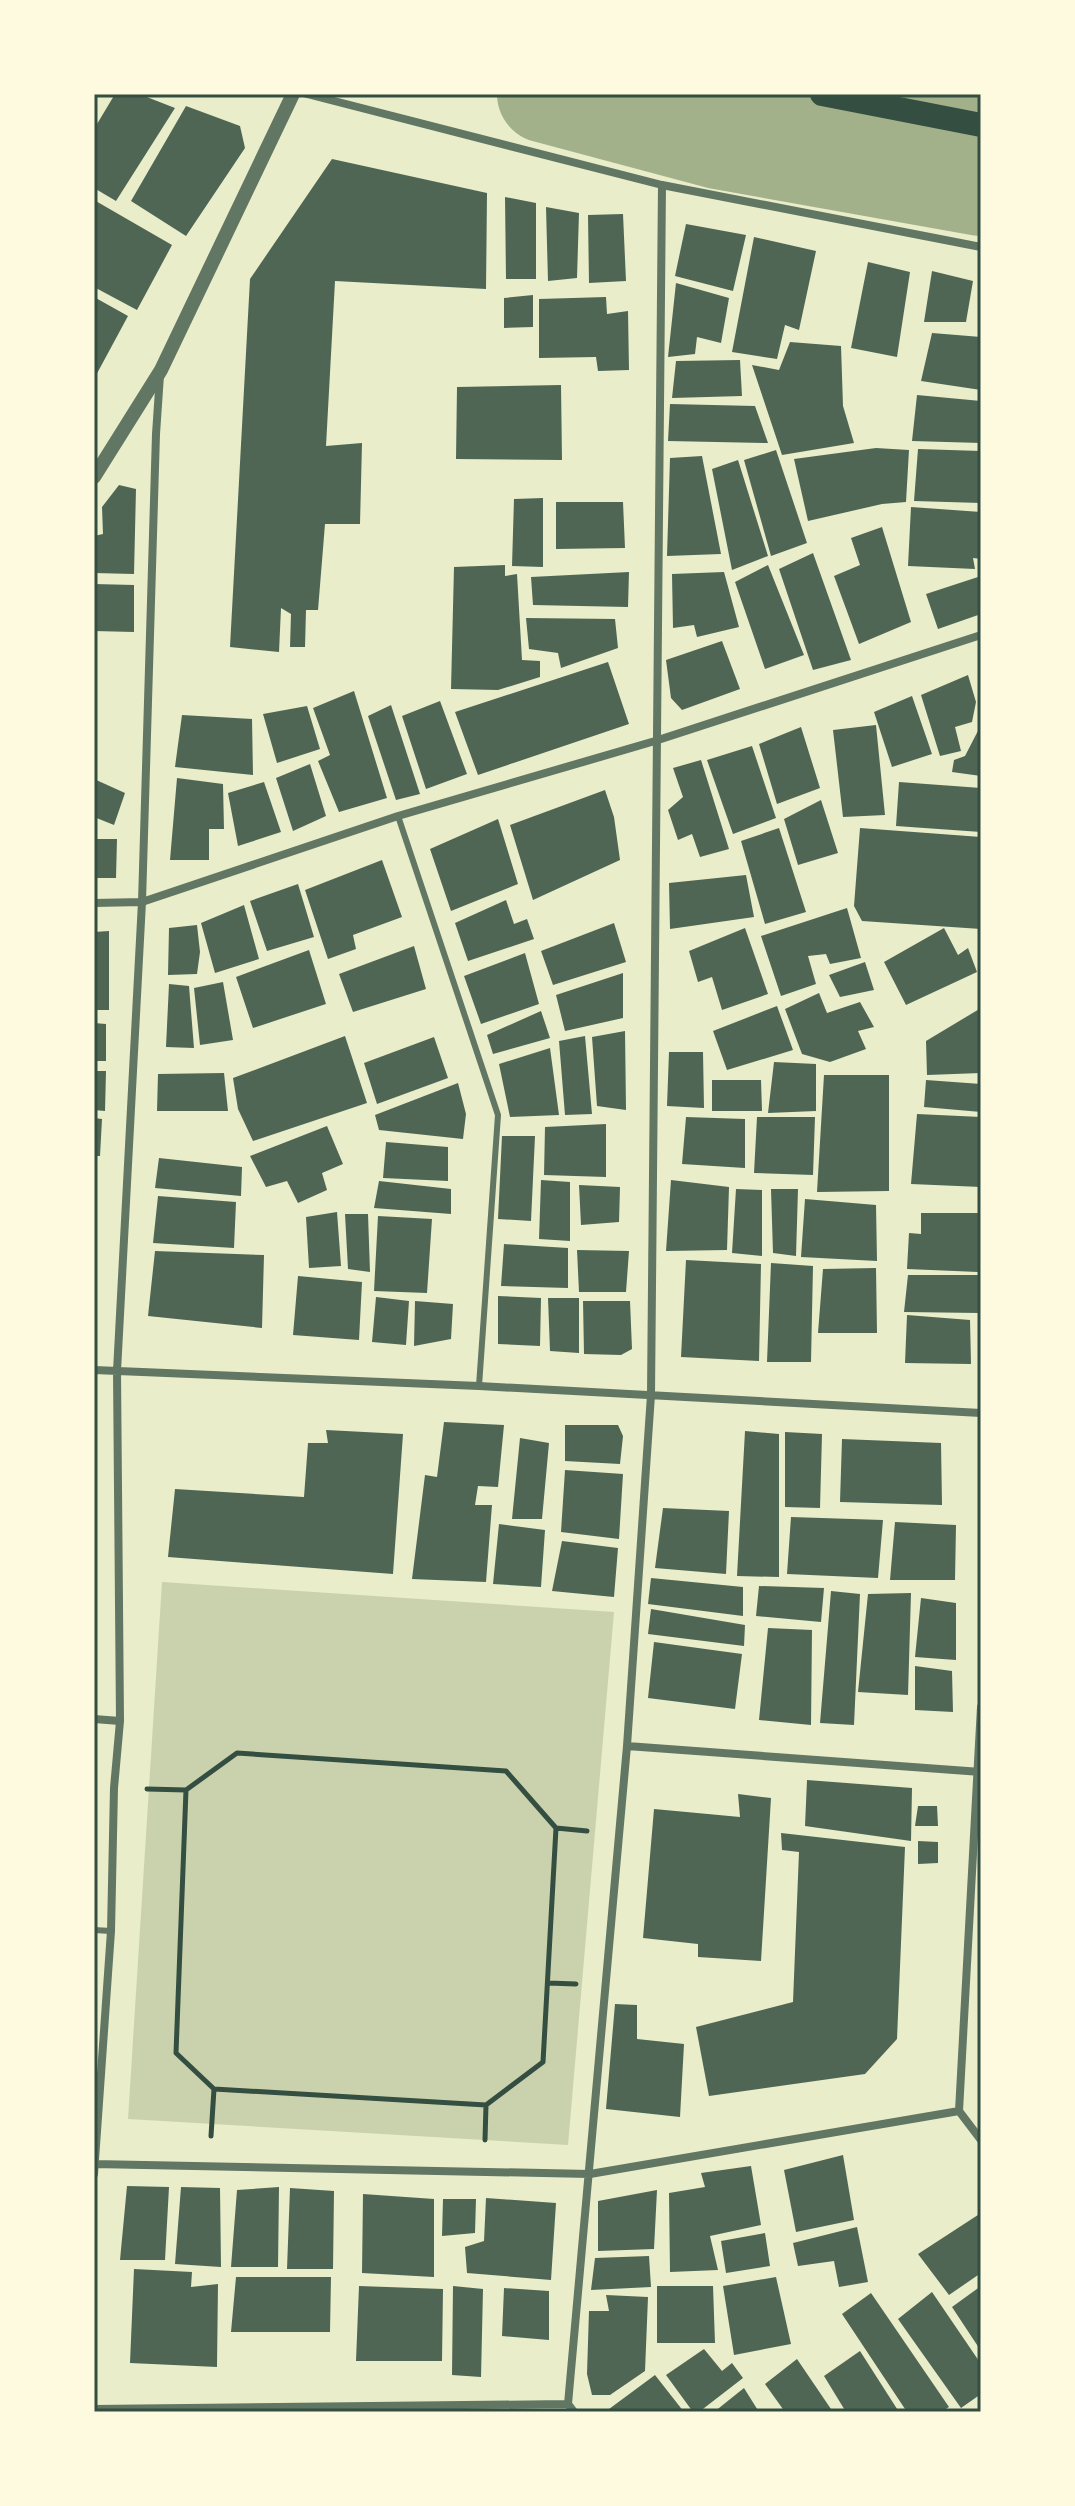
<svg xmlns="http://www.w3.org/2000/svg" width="1075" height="2506" font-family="'Playfair Display',serif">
  <rect width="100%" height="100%" fill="#e9edc9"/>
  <!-- green -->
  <path fill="#cad2ad" d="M162 1582 614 1612 568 2145 128 2119Z"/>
  <!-- water -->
  <path fill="#a3b18a" d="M660 94H981V162Z"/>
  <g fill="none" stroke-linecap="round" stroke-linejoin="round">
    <!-- river -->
    <path stroke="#a3b18a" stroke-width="98" d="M546 94 718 140 981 187"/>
  </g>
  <!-- building -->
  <path fill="#4f6655" d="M115 94H139L175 108 116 201 94 188V129Z
    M186 106 240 126 245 148 186 236 131 201Z
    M332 159 487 193 486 289 335 281 326 446 362 443 360 524H325L318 610H306L305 647H290L291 614 281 608 279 652 230 647 250 279Z
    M505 197 536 203V279H506Z
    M94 200 172 245 137 310 94 287Z
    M546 207 579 213 577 278 548 281Z
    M623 214 626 281 589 283 588 215Z
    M686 224 746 235 733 291 675 276Z
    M754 237 816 251 799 330 785 325 777 359 732 352Z
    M868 262 910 272 897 357 851 348Z
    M932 271 973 281 966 322H924Z
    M676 283 729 298 721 343 697 337 695 354 668 357Z
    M533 295V327L504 328V298Z
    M94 297 128 316 94 379Z
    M606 297 607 314 628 311 629 370 598 371 596 357 539 358V299Z
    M932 333 981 337V390L921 381Z
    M790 342 841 346 843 406 854 443 782 455 752 365 779 370Z
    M740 360 742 396 672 398 676 361Z
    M561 385 562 460 456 459 457 387Z
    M917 395 981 401V443L912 441Z
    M670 404 755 406 768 443 668 441Z
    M876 448 909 450 906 502 882 504 808 521 794 459Z
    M918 449 981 451V503L914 501Z
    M776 450 807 543 771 556 744 460Z
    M702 456 721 554 667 556 670 458Z
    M738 460 768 556 732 570 712 469Z
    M119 485 136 489 134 574 94 573V536L103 534 102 507Z
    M543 498V567L512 566 514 499Z
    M556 502H623L625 548 556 549Z
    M911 507 981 512V559L973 558 975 569 908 566Z
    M882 527 911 622 859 644 834 576 860 565 851 538Z
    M813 553 851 660 813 670 779 569Z
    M505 565V576L517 574 522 660 540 661V677L498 690 451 689 454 567Z
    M768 565 804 655 765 669 735 582Z
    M629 572 628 607 533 605 531 577Z
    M724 572 739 627 697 637 694 625 673 628 672 574Z
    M981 576V614L938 629 926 594Z
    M94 584 134 585V632L94 631Z
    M526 618 615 619 618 648 561 668 558 653 529 649Z
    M722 641 740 689 682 710 671 698 666 660Z
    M608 662 629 724 478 775 455 712Z
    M968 675 976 702 972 722 955 727 961 751 940 756 921 695Z
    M354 691 387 798 339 812 318 761 330 755 313 708Z
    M912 696 932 754 892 767 874 712Z
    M440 701 467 774 426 789 402 716Z
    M391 705 420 794 396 800 368 716Z
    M307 706 320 749 277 763 263 714Z
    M182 715 252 719 253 775 175 767Z
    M876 725 885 815 843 817 833 730Z
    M981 725V776L952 772 954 760 965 756Z
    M801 727 820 788 777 804 759 744Z
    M752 746 776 818 733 834 707 760Z
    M701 760 729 849 700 857 692 834 678 840 668 810 683 797 673 768Z
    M310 764 326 816 293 831 276 778Z
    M177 778 223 784 224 829H209V860H170Z
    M94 779 125 793 114 825 94 817Z
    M264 782 281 832 238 846 228 793Z
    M899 782 981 788V832L896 826Z
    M605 790 614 817 620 860 533 900 510 825Z
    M821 800 838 853 798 865 784 819Z
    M498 819 518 884 451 911 430 849Z
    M779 828 806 912 765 924 741 841Z
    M860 828 981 837V929L862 921 854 906Z
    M94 839H117L116 878H94Z
    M382 860 402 917 353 935 356 949 328 959 305 890Z
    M746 875 754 917 670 929 669 883Z
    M298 884 314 937 267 951 250 901Z
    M506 900 514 924 527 919 534 939 468 961 455 923Z
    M244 905 259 959 215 973 201 923Z
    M847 908 861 958 830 964 826 954 808 956 816 984 781 996 761 936Z
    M614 923 626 962 553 985 541 951Z
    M197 925 200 952 197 974 168 975 169 928Z
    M745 928 768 994 722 1010 712 977 698 982 689 951Z
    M944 928 958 955 968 948 977 972 906 1005 884 962Z
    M109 931V1010H94V932Z
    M414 946 426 989 353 1012 339 974Z
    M309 950 326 1004 253 1028 236 977Z
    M525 953 539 1004 481 1024 464 976Z
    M865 962 874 990 840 997 829 975Z
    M623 973V1018L565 1031 556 995Z
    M223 982 233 1040 200 1045 194 988Z
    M169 984 189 986 194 1048 166 1047Z
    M819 993 827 1013 860 1002 874 1027 858 1031 866 1049 830 1062 802 1054 785 1009Z
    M777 1006 793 1050 727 1070 713 1031Z
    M981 1008V1073L927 1075 926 1041Z
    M541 1011 550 1038 493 1054 487 1035Z
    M94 1023 106 1024V1061H94Z
    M625 1031 626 1110 597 1106 592 1037Z
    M345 1036 367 1103 253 1141 238 1109 233 1078Z
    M585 1036 592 1114 565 1115 559 1041Z
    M434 1037 448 1078 377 1104 364 1063Z
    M550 1048 559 1115 510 1117 499 1064Z
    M669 1052H703L704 1108 667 1106Z
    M774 1062 816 1064V1111L768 1113Z
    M94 1071H106L105 1111 94 1110Z
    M224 1073 228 1111H157L158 1074Z
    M824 1075H889V1191L817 1192Z
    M712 1080H761L762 1111H712Z
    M926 1080 981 1084V1112L924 1107Z
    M458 1083 466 1114 463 1139 379 1130 375 1115Z
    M917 1114 981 1117V1187L911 1184Z
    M686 1117 745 1119V1168L682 1164Z
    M757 1117H815L813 1175 754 1173Z
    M94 1118 102 1119 100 1156H94Z
    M606 1124V1177L544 1175 545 1127Z
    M327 1126 343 1164 322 1173 327 1190 298 1203 287 1181 266 1187 250 1156Z
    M502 1136H535L531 1221 498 1219Z
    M386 1142 448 1147V1181L383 1178Z
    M159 1158 242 1167 241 1196 155 1188Z
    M541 1180 570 1182V1241L539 1239Z
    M671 1180 729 1187 727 1250 666 1251Z
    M379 1181 451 1189V1214L374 1208Z
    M579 1185 620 1187 619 1222 581 1225Z
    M736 1189 762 1190V1256L732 1253Z
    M771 1189H798L796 1256 773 1253Z
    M158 1196 236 1202 234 1248 153 1243Z
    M805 1199 876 1205 877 1261 801 1257Z
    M337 1212 341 1266 309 1268 306 1217Z
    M921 1213H980L978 1272 907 1269 909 1233 921 1234Z
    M345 1214H368L370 1272 348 1269Z
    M378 1216 432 1219 427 1293 374 1291Z
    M504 1244 568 1248V1288L501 1286Z
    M577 1250 629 1251 626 1292H579Z
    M155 1251 264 1255 262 1328 148 1316Z
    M686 1260 761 1264 759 1361 681 1357Z
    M771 1263 813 1266 811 1362H767Z
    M876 1268 877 1333H818L823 1269Z
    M908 1275H980L979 1313 904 1312Z
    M298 1276 362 1282 359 1340 293 1335Z
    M498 1296 541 1298 540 1346 498 1344Z
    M376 1297 409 1301 406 1345 372 1342Z
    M548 1298H579V1353L550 1351Z
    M415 1301 453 1304 451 1339 414 1346Z
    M583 1301H630L632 1349 621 1355 584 1354Z
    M907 1315 970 1320 971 1364 905 1363Z
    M444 1422 504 1425 498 1487 478 1486 475 1505H492L486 1582 412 1579 425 1475 437 1477Z
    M565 1425H618L623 1436 620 1464 565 1461Z
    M326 1430 403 1434 393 1574 168 1557 175 1489 304 1497 308 1443H328Z
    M745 1431 779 1434V1577L737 1576Z
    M785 1432 822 1434 820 1508 785 1507Z
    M520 1438 549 1443 542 1519H512Z
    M842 1439 941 1443 942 1505 840 1502Z
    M565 1470 623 1474 619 1539 561 1532Z
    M663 1508 729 1511 726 1574 655 1568Z
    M791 1517 883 1520 878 1578 787 1574Z
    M895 1522 956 1525 955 1580H890Z
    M499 1524 545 1530 541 1587 493 1584Z
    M562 1541 618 1548 614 1597 552 1591Z
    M651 1578 743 1587V1616L648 1604Z
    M759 1586 824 1588 821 1622 756 1616Z
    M831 1591 860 1594 854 1725 820 1723Z
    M911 1593 908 1695 858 1692 868 1594Z
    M921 1598 956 1603V1660L915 1657Z
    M651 1609 745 1625 744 1646 648 1634Z
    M768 1628 812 1630 811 1725 759 1720Z
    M654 1642 742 1654 735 1709 648 1698Z
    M915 1666 952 1671 953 1712 915 1710Z
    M807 1780 912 1788 911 1841 805 1826Z
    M738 1794 771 1798 761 1961 698 1957V1944L643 1938 654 1809 740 1817Z
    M918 1806H937L938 1826H915Z
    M781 1833 905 1847 897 2039 865 2074 709 2096 696 2027 793 2002 799 1852 782 1850Z
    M918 1841 938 1842V1863L918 1864Z
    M615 2004 637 2005V2039L684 2044 680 2117 606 2109Z
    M843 2155 854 2220 796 2232 784 2170Z
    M751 2166 761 2225 710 2236 718 2270 670 2272 669 2193 705 2187 701 2173Z
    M127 2186 169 2187 165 2260H120Z
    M181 2187 220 2188 221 2267 175 2264Z
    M279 2187 278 2267H231L237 2190Z
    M290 2188 334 2191 333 2269H287Z
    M657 2190 654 2249 598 2251V2201Z
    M363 2194 434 2199V2277L362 2273Z
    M486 2198 556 2203 551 2280 467 2273 465 2247 484 2241Z
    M443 2199H476L475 2233 442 2236Z
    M981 2213V2273L949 2295 918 2254Z
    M857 2227 868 2282 839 2287 834 2261 798 2266 793 2243Z
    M765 2233 770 2266 726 2273 721 2241Z
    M649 2256 651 2287 591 2290 595 2258Z
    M134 2269 192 2272 191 2287 218 2284 217 2367 130 2363Z
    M236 2277H331L330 2332H231Z
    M776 2277 791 2344 734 2355 723 2286Z
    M359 2286 443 2289 442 2361H356Z
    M453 2286 483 2289 481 2377 452 2375Z
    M657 2286H713L715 2343H657Z
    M981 2286V2351L952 2307Z
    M504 2288 549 2291V2340L502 2336Z
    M932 2292 981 2364V2394L961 2408 898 2319Z
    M871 2293 949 2407 941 2412H907L842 2314Z
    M606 2295 648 2297 645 2371 610 2395H592L587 2374 589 2311H609Z
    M704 2349 722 2371 732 2363 743 2378 699 2412H693L666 2375Z
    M860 2351 899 2412H846L824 2376Z
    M797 2359 833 2412H785L765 2384Z
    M655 2375 684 2412H605Z
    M744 2388 759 2412H714Z"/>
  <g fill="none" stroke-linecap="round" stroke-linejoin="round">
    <!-- path -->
    <path stroke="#344e41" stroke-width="5" d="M237 1753 506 1771 556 1828 543 2062 486 2105 214 2089 176 2053 186 1790Z
      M147 1789 186 1790
      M556 1828 587 1831
      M548 1983 576 1984
      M211 2136 214 2089
      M485 2140 486 2105"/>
    <!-- service -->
    <path stroke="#617663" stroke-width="6" d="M398 816 498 1115 479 1386
      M94 1930 111 1931"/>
    <!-- minor -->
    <path stroke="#617663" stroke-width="8" d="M307 94 662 185 981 247
      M94 903 142 902 398 816 655 741 981 635
      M94 1370 479 1386 981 1413
      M981 1707 959 2111 981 2140
      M94 1719 120 1721
      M627 1746 981 1772
      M94 2164 590 2174 959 2111
      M94 2174 111 1931 114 1788 120 1721 117 1371 142 902 156 434 160 375
      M94 2409 568 2404
      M574 2412 568 2404 627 1746 651 1395 662 185"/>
    <!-- tertiary -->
    <path stroke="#617663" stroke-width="14" d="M94 477 161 370 293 94"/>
    <!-- motorway -->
    <path stroke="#344e41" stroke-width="24" d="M822 94 981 125"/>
  </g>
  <!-- border -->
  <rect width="1075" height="2506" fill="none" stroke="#fefae0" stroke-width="192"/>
  <rect x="96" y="96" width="883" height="2314" fill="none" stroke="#344e41" stroke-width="3"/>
</svg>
